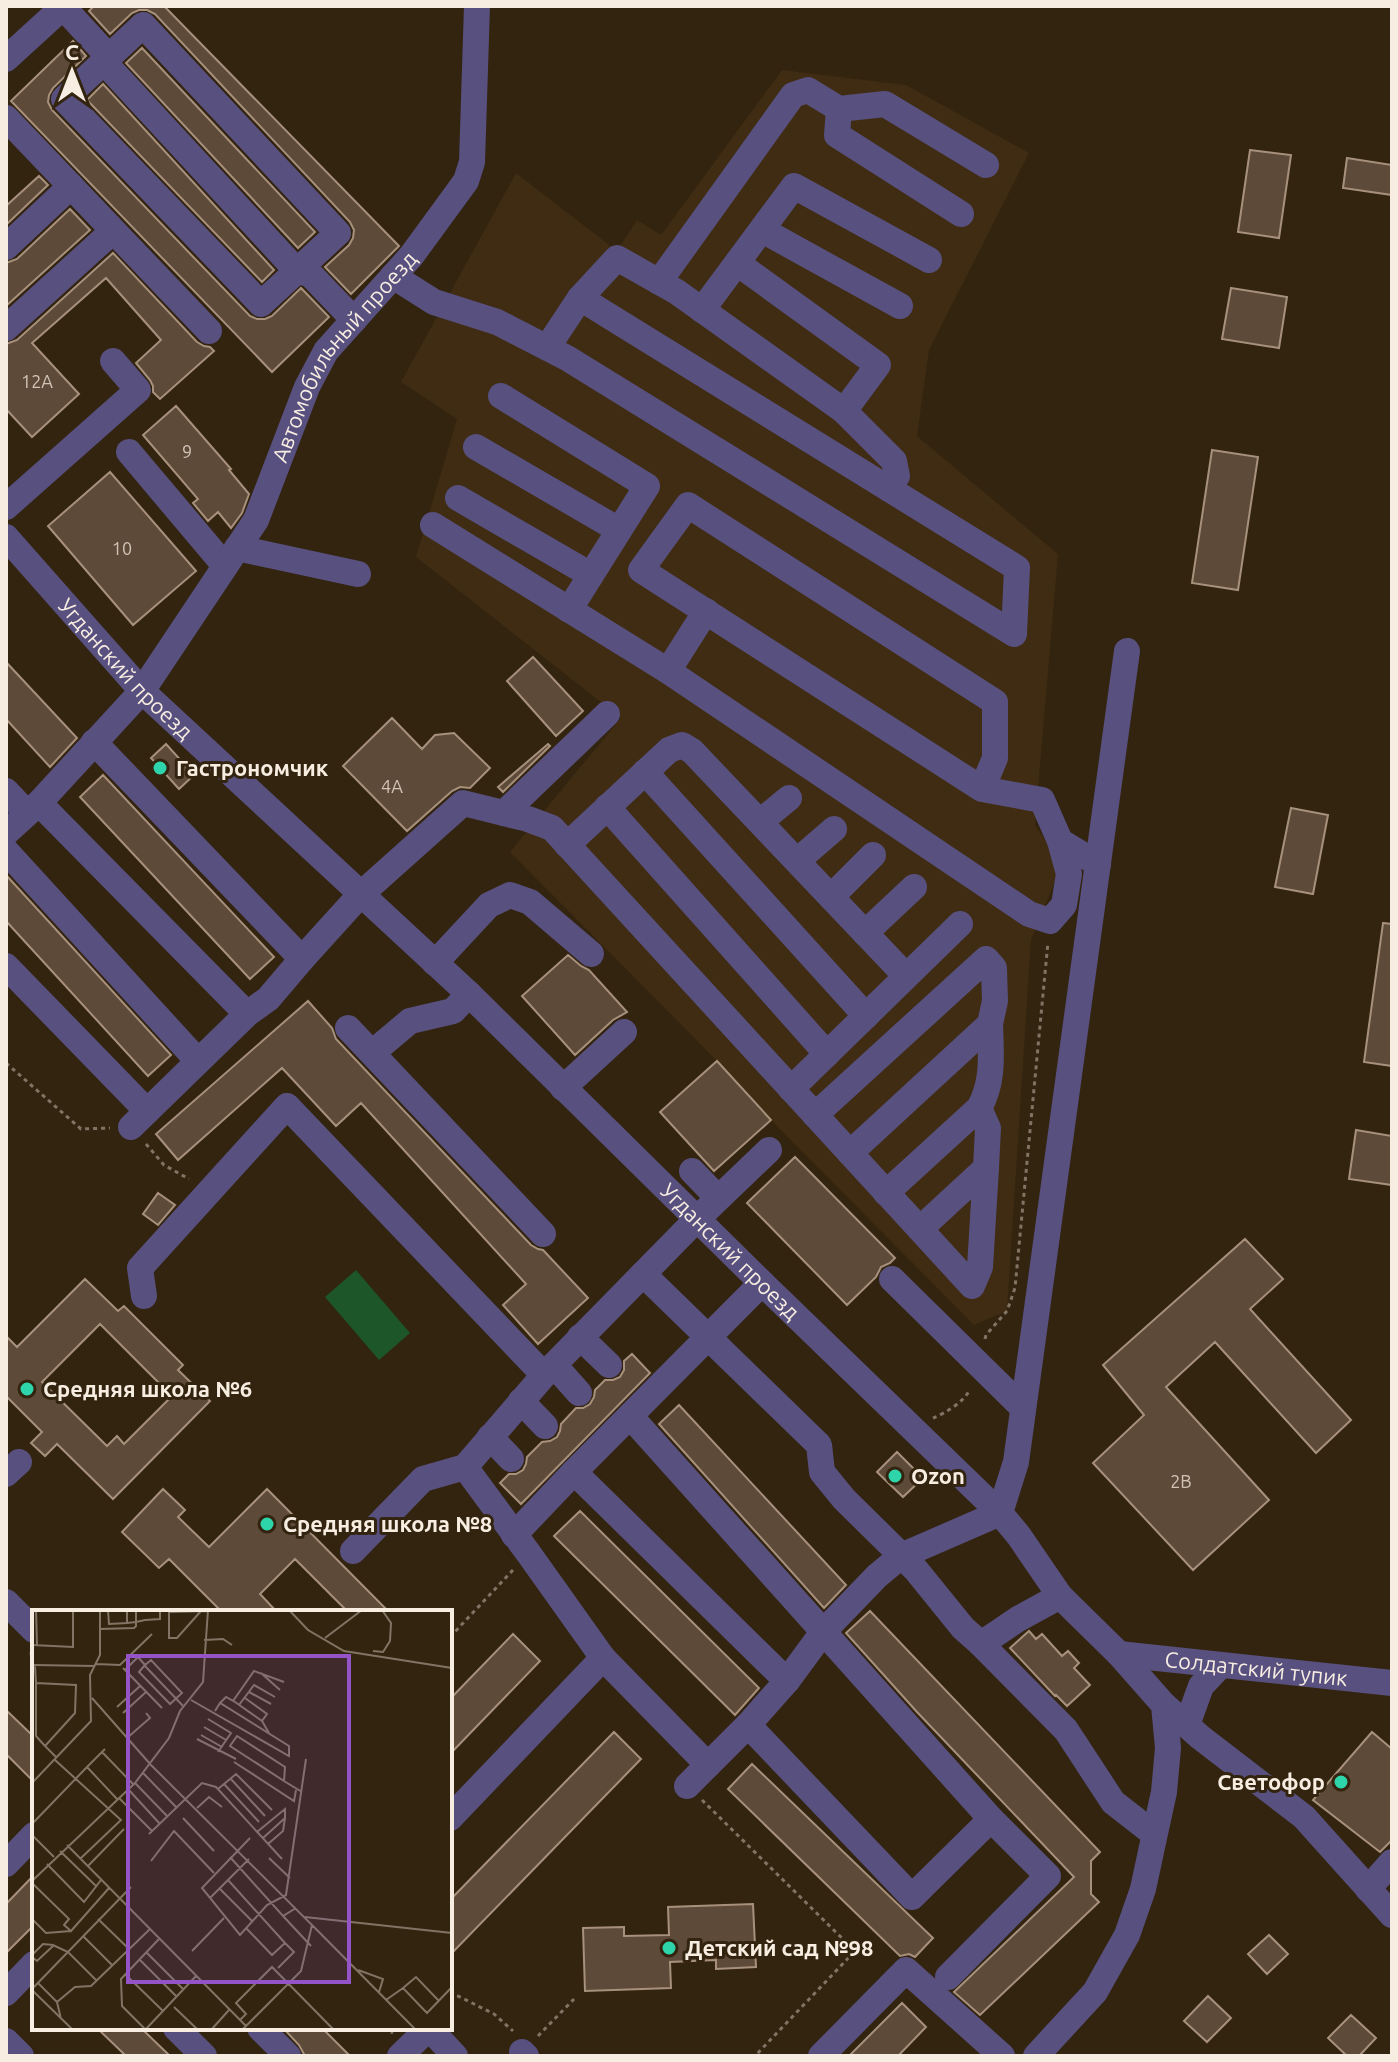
<svg xmlns="http://www.w3.org/2000/svg" width="1398" height="2062" font-family="Ubuntu,sans-serif">
  <rect width="100%" height="100%" fill="#332410"/>
  <!-- built -->
  <path fill="#3f2c12" d="M782 70 906 85 1029 153 929 350 917 436 1058 554 1035 825 1062 864 1031 940 1007 1311 974 1325 771 1120 717 1061 510 852 621 718 416 557 457 419 401 382 516 173 617 251 637 220 661 235Z"/>
  <!-- green -->
  <path fill="#1c5629" d="M356 1270 410 1333 379 1360 325 1297Z"/>
  <!-- building -->
  <path fill="#5e4a38" stroke="#a7917d" stroke-width="2" fill-rule="evenodd" d="M94 6H164L399 246 351 294 325 267 349 245 353 238 354 230 350 222 155 14 147 10H139L132 13 110 34 89 11Z
    M73 41 86 56 53 88 49 95 48 102 52 110 250 316 257 319H265L272 316 301 288 329 317 272 372 11 101Z
    M142 48 315 232 298 248 126 63Z
    M103 84 274 270 262 282 87 100Z
    M1250 150 1291 155 1279 238 1238 232Z
    M1347 158 1392 165V195L1343 188Z
    M39 176 48 185 6 225V206Z
    M70 209 90 230 6 306V263L17 259Z
    M113 253 197 342 204 346 210 347 214 351 160 399 153 392V386L150 380 136 363 161 340 106 278 32 343 79 394 32 437 6 409V344L17 340Z
    M1231 288 1287 297 1279 348 1222 339Z
    M176 406 231 469 229 470 249 494 242 513 231 528 218 512 208 521 193 503 198 499 143 435Z
    M1212 450 1258 457 1238 590 1192 583Z
    M110 472 196 571 133 625 48 526Z
    M533 657 583 711 556 736 507 681Z
    M6 662 77 738 50 767 6 719Z
    M392 718 422 749 435 735 454 733 490 768 470 788 460 787 452 791 407 831 343 766Z
    M166 744 194 775 179 789 151 758Z
    M548 744 550 746 503 792 498 787Z
    M103 775 274 957 250 979 80 797Z
    M1291 808 1328 815 1313 894 1275 887Z
    M6 875 171 1055 148 1076 6 921Z
    M1383 923 1392 924V1066L1364 1062Z
    M568 955 581 966 589 970 627 1012 613 1020 575 1055 522 996Z
    M308 1001 332 1028 336 1039 531 1245 538 1249 543 1250 588 1298 538 1344 503 1305 526 1284 361 1103 336 1126 282 1068 178 1160 156 1134Z
    M717 1061 771 1120 714 1171 660 1112Z
    M1356 1130 1392 1136V1185L1349 1179Z
    M795 1157 895 1258 890 1263 881 1267 876 1277 847 1305 747 1203Z
    M158 1193 175 1205 158 1225 143 1214Z
    M1245 1239 1283 1279 1250 1309 1351 1420 1316 1453 1215 1342 1166 1387 1269 1500 1193 1570 1093 1463 1144 1415 1103 1365Z
    M85 1279 118 1311 124 1306 183 1365 178 1370 210 1401 113 1499 57 1444 45 1456 31 1443 42 1432 6 1396V1336L17 1347ZM100 1324 172 1396 124 1444 117 1436 107 1446 42 1382Z
    M632 1354 650 1373 521 1504 500 1483 509 1474H516L523 1470 526 1464 527 1457 542 1442 550 1441 557 1437 560 1431 561 1424 576 1408H583L590 1404 594 1397 595 1390 605 1380H613L620 1377 624 1370V1361Z
    M679 1405 846 1585 824 1608 659 1424Z
    M897 1452 923 1478 903 1497 877 1472Z
    M163 1489 185 1510 178 1517 209 1547 267 1489 389 1612H348L295 1559 260 1594 277 1612H222L169 1559 159 1568 122 1532Z
    M580 1511 759 1688 735 1715 554 1536Z
    M870 1611 1100 1852 1091 1861V1894L1099 1902 980 2015 954 1992 1074 1877 917 1712 846 1633Z
    M1029 1631 1036 1639 1042 1634 1062 1656 1068 1651 1079 1663 1074 1668 1090 1685 1067 1706 1056 1695 1055 1696 1010 1648Z
    M513 1634 540 1661 450 1754V1699Z
    M6 1710 34 1737V1782L6 1754Z
    M614 1732 641 1759 450 1955V1900Z
    M1372 1732 1392 1749V1840L1380 1852 1313 1800Z
    M752 1764 933 1938 915 1957 909 1954 900 1956 728 1789Z
    M34 1875V1925L6 1953V1904Z
    M753 1904 756 1967 716 1969V1960L670 1962 671 1988 585 1991 583 1928 624 1927V1936L669 1935 668 1907Z
    M1269 1935 1288 1954 1267 1974 1248 1954Z
    M1208 1996 1231 2018 1207 2042 1184 2021Z
    M902 2003 926 2027 898 2056H849Z
    M1351 2015 1376 2038 1359 2056H1347L1328 2038Z
    M97 2028H141L170 2056H126Z
    M283 2028H322L350 2056H305L299 2045Z"/>
  <g fill="none" stroke-linecap="round" stroke-linejoin="round">
    <!-- path -->
    <path stroke="#817464" stroke-width="3" stroke-dasharray="4 4" stroke-linecap="butt" d="M6 1063 81 1129 110 1128
      M146 1144 164 1165 189 1179
      M985 1339 986 1335 1007 1311 1015 1288 1048 942
      M933 1418C946 1413 965 1401 970 1389
      M450 1637 513 1570
      M31 1652 32 1661 34 1664
      M702 1800 855 1951 755 2056
      M450 1992 494 2014 513 2031
      M384 2028 393 2033
      M538 2036 574 1999"/>
    <!-- minor -->
    <g stroke="#58507f" stroke-width="26">
      <path d="M143 25 338 233 261 304 64 99Z"/>
      <path d="M6 59 63 7 108 56"/>
      <path d="M103 61 297 271 310 274 354 320"/>
      <path d="M839 109 837 135 961 214"/>
      <path d="M6 118 209 331"/>
      <path d="M762 230 900 306"/>
      <path d="M6 247 71 186"/>
      <path d="M737 263 878 365 844 411"/>
      <path d="M393 276 434 302 497 322 567 358 1014 634 1017 568 580 298 547 348"/>
      <path d="M659 282 793 95 808 90 839 109 885 104 986 165"/>
      <path d="M580 298 617 258 677 292 844 411 894 461 897 476 889 489"/>
      <path d="M702 310 794 186 929 260"/>
      <path d="M6 328 113 231"/>
      <path d="M501 396 647 486 569 610"/>
      <path d="M476 447 619 530"/>
      <path d="M129 452 225 566"/>
      <path d="M458 498 591 575"/>
      <path d="M6 507 138 390 113 361"/>
      <path d="M433 525 668 671 706 611"/>
      <path id="s1" d="M6 537 142 691 469 994 762 1283 1000 1513 1019 1536 1060 1596 1119 1654 1164 1705 1168 1748 1164 1792 1152 1847 1143 1889 1127 1935 1095 1992 1036 2056"/>
      <path d="M237 548 358 574"/>
      <path d="M668 671 1029 914 1050 921 1064 905 1069 874 1060 841"/>
      <path d="M94 742 302 959"/>
      <path d="M645 772 866 1016"/>
      <path d="M982 789 641 570 688 505 995 702V758L982 789 1042 800 1060 841 1098 864"/>
      <path d="M6 791 27 813"/>
      <path d="M39 803 247 1014"/>
      <path d="M607 807 827 1054"/>
      <path d="M504 813 607 714"/>
      <path d="M760 822 789 798"/>
      <path id="s2" d="M6 833 39 803 142 691 256 520 307 387 326 351 412 255 466 181 472 162 477 6"/>
      <path d="M567 845 669 750 682 745 692 751 906 976"/>
      <path d="M6 851 198 1061"/>
      <path d="M797 861 834 829"/>
      <path d="M831 897 873 855"/>
      <path d="M865 933 914 887"/>
      <path d="M435 963 489 905 510 895 530 902 591 954"/>
      <path d="M6 966 147 1111"/>
      <path d="M348 1028 543 1234"/>
      <path d="M372 1053 410 1021 453 1011 469 994"/>
      <path d="M563 1088 624 1032"/>
      <path d="M791 1089 960 924"/>
      <path d="M815 1115 986 959 994 968 995 1001 990 1024 850 1153"/>
      <path d="M131 1127 247 1014 268 999 302 959 360 895 463 803 528 819 552 828 972 1286 980 1267 986 1168"/>
      <path d="M769 1150 697 1219 544 1375 465 1467 529 1554 603 1658 708 1765 748 1725 787 1681 823 1632 877 1576 901 1556 1000 1513 1016 1462 1127 651"/>
      <path d="M692 1171 718 1198"/>
      <path d="M886 1193 979 1108C994 1083 991 1053 990 1024"/>
      <path d="M920 1229 986 1168 988 1128 979 1108"/>
      <path d="M643 1274 819 1445 822 1472 844 1499 916 1570 963 1628 981 1644 1018 1619 1060 1596"/>
      <path d="M892 1279 1023 1408"/>
      <path d="M144 1296 140 1268 287 1106 544 1375"/>
      <path d="M580 1337 609 1365"/>
      <path d="M554 1365 579 1393"/>
      <path d="M521 1401 545 1426"/>
      <path d="M630 1416 991 1819 912 1897 748 1725"/>
      <path d="M490 1437 511 1459"/>
      <path d="M574 1472 787 1681"/>
      <path d="M6 1474 19 1462"/>
      <path d="M514 1535 574 1472 762 1283"/>
      <path d="M353 1551 423 1479 465 1467"/>
      <path d="M6 1602 34 1630"/>
      <path d="M981 1644 1066 1730 1113 1802 1154 1834"/>
      <path id="s3" d="M1119 1654 1392 1683"/>
      <path d="M1164 1705 1200 1737 1304 1817 1392 1915"/>
      <path d="M1187 1725 1201 1686 1221 1665"/>
      <path d="M687 1786 708 1765"/>
      <path d="M450 1818 603 1658"/>
      <path d="M6 1864 34 1835"/>
      <path d="M1368 1889 1392 1862"/>
      <path d="M948 1977 1048 1876 991 1819"/>
      <path d="M6 1993 34 1964"/>
      <path d="M176 2028 204 2056"/>
      <path d="M260 2028 288 2056"/>
      <path d="M429 2028 455 2056"/>
      <path d="M6 2041 21 2056"/>
      <path d="M522 2052 526 2056"/>
      <path d="M400 2056 429 2028"/>
      <path d="M821 2056 906 1970 1002 2056"/>
    </g>
  </g>
  <!-- markers -->
  <g fill="#2ed4aa" stroke="#332410" stroke-width="3">
    <circle cx="160" cy="768" r="8"/>
    <circle cx="27" cy="1389" r="8"/>
    <circle cx="895" cy="1476" r="8"/>
    <circle cx="267" cy="1524" r="8"/>
    <circle cx="1341" cy="1782" r="8"/>
    <circle cx="669" cy="1948" r="8"/>
  </g>
  <g text-anchor="middle" stroke-width="6" stroke-linejoin="round" paint-order="stroke">
    <!-- number labels -->
    <g font-size="18" fill="#d1c4b7">
      <text x="37" y="388">12А</text>
      <text x="187" y="458">9</text>
      <text x="122" y="555">10</text>
      <text x="392" y="793">4А</text>
      <text x="1181" y="1488">2В</text>
    </g>
    <!-- street labels -->
    <g font-size="22" fill="#f7ede1" stroke="#332410">
      <text dy="8" stroke="none"><textPath href="#s2" startOffset="590">Автомобильный проезд</textPath></text>
      <text dy="8" stroke="none"><textPath href="#s1" startOffset="178">Угданский проезд</textPath></text>
      <text dy="8" stroke="none"><textPath href="#s1" startOffset="1018">Угданский проезд</textPath></text>
      <text dy="8" stroke="none"><textPath href="#s3" startOffset="138">Солдатский тупик</textPath></text>
    </g>
    <!-- poi labels -->
    <g font-size="22" font-weight="bold" fill="#f7ede1" stroke="#332410" text-anchor="start">
      <text x="176" y="776">Гастрономчик</text>
      <text x="43" y="1397">Средняя школа №6</text>
      <text x="911" y="1484">Ozon</text>
      <text x="283" y="1532">Средняя школа №8</text>
      <text x="1325" y="1790" text-anchor="end">Светофор</text>
      <text x="685" y="1956">Детский сад №98</text>
    </g>
  </g>
  <!-- overview -->
  <g transform="translate(32 1610)">
    <rect width="420" height="420" fill="#332410"/>
    <path fill="none" stroke="#817464" stroke-width="2" d="M4 0 5 35M76 0 77 14 95 13V0M257 0 276 20 312 41 420 58M169 1 145 28H137V2L175 1M68 19 102 18 104 16V1H128V9L113 10 104 12 95 13M293 28 330 0M172 30 191 29 200 35M0 35 41 37V0M341 41 351 42 358 31 359 13 350 0M64 54 88 55 120 24M2 55 63 56M3 55 4 73 44 75 43 103 13 136 25 148M113 56 152 97M91 58 130 98M93 60 106 47 113 55 119 50 150 83 138 94 107 62 113 55M229 63 248 80M4 73V126L13 136M217 82 239 94M60 88 119 155 280 315 269 361 210 420M213 88 235 104 230 111M159 90 257 146V136L188 93 183 101M201 91 222 61 252 72M188 93 194 87 203 92 230 111 237 123M207 95 222 75 243 87M85 97 108 76M91 103 114 82M176 109 199 123 186 142M172 117 194 130M169 125 190 137M95 128 118 108 114 103M165 129 204 149M70 142 101 174M23 150 89 210 48 249M202 152 262 191 264 180M55 157 73 139M111 163 144 197M198 168 233 206M252 171 198 136 205 126 253 157 252 171 270 182M0 173 59 111 58 65 68 45V0M103 173 135 206M192 174 227 212M96 179 128 214M186 179 204 164 240 200M87 188 120 221M165 198 177 187 190 197M151 208 182 241M0 214 55 157 85 189M225 222 253 199V208L231 228M117 224 170 173 184 177 250 249M0 225 22 247M218 228 170 278 208 325 235 295 254 285 274 149M236 234 251 221 253 208M35 235 214 416M28 241 65 277M198 247 251 306 264 298M237 248 258 268M119 251 142 221 182 263M15 254 52 292 69 270M56 256 92 219M196 270 253 333 240 345 214 318M0 271 103 173 137 128 148 101 171 72 176 0M0 273 37 309 32 315 39 321 77 278M187 278 221 312M178 288 217 249M251 306 279 336M273 307 420 323M0 309 14 323 39 321M66 309 98 340M280 315 384 420M51 326 81 356M160 341 192 308M115 343 151 379M0 345 11 334 21 335 36 342 65 371M0 347 5 351 21 336M108 350 144 386M246 358 262 342 253 333M326 360 351 369 347 382M94 365 131 401M6 373 25 392 29 409M371 378 384 367 407 391M0 379 99 277M0 380 41 420M354 390 371 378 395 403 420 377M25 392 43 377 59 376 118 319M142 397 166 420M208 410 214 404 204 393 240 357 302 420M113 419 90 396 89 369 127 329M113 420 164 366M179 420 197 400"/>
    <path fill="#9453c6" fill-opacity="0.15" stroke="#9453c6" stroke-width="4" d="M96 46H317V372H96Z"/>
    <rect width="420" height="420" fill="none" stroke="#f7ede1" stroke-width="4"/>
  </g>
  <!-- border -->
  <rect width="1398" height="2062" fill="none" stroke="#f7ede1" stroke-width="16"/>
  <!-- north arrow -->
  <g transform="translate(72 72)" stroke="#332410" stroke-width="6" paint-order="stroke">
  <path d="M0-6L14 30L0 20L-14 30Z" fill="#f7ede1"/>
  <text y="-12" font-size="22" font-weight="bold" text-anchor="middle" fill="#f7ede1">С</text>
  </g>
</svg>
